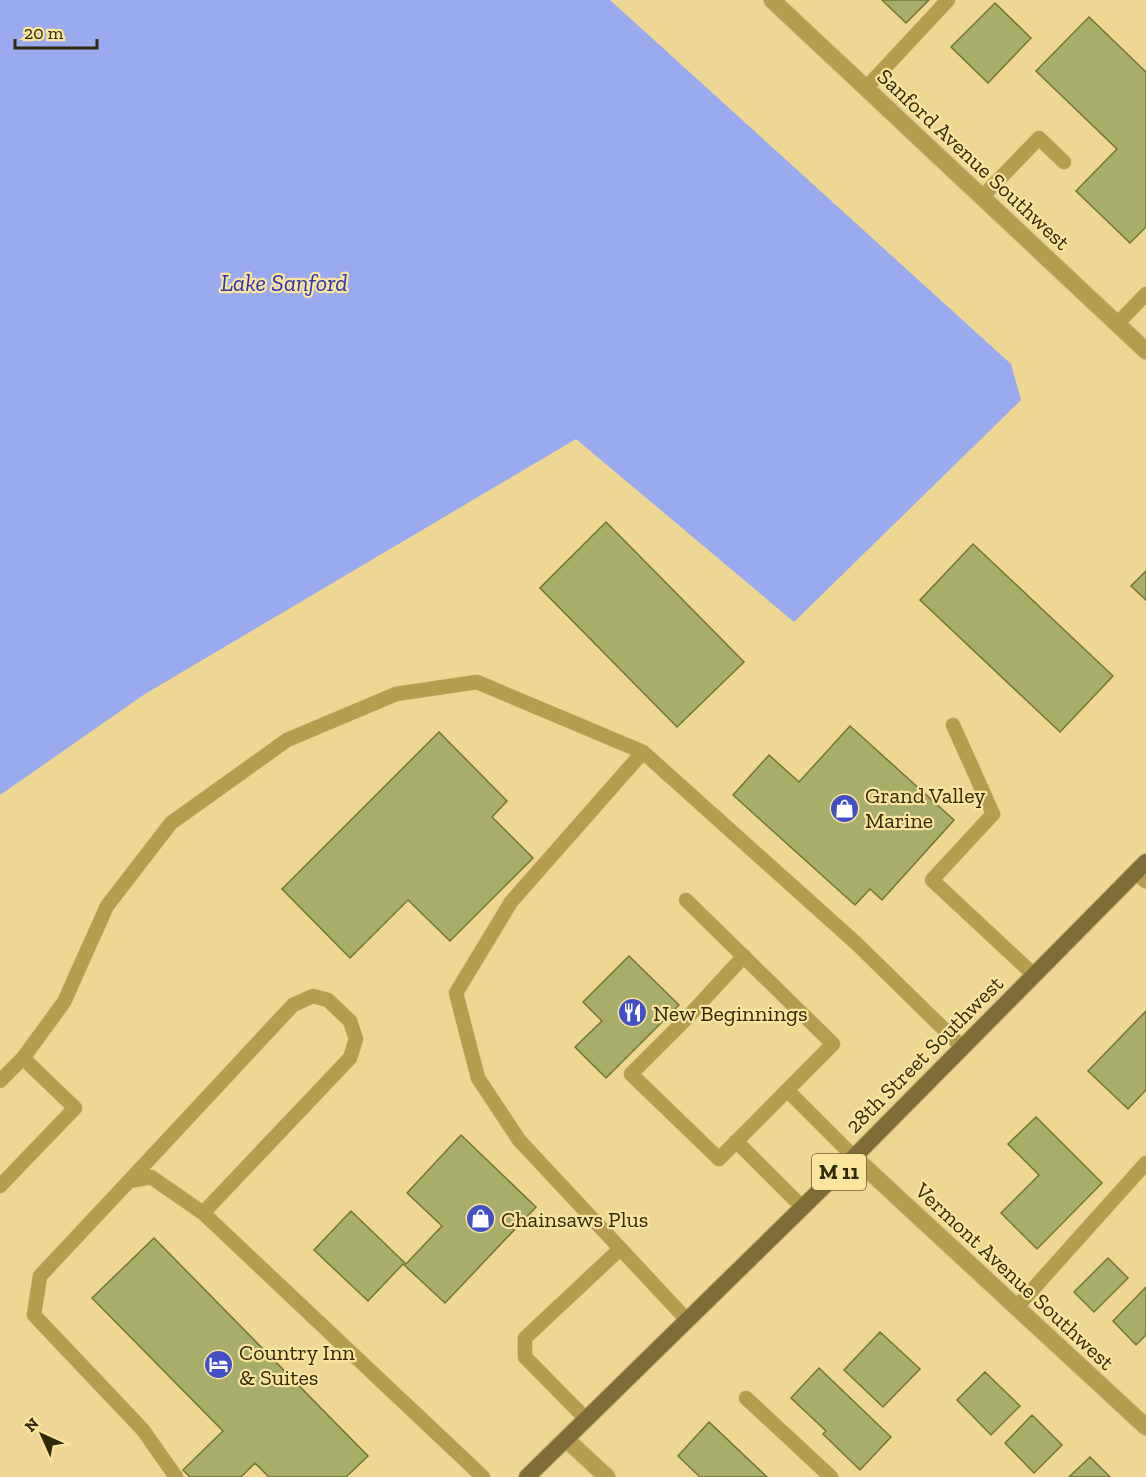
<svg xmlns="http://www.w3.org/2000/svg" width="1146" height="1477" font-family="'Zilla Slab',serif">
  <rect width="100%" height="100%" fill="#edd792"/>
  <!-- water -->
  <path fill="#99abee" d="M0 0H610L1011 364 1021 400 794 622 576 439 145 694 0 795Z"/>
  <!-- building -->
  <path fill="#a8ae6a" stroke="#727633" stroke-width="1.5" d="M882 0H929L906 23Z
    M995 3 1031 38 988 83 951 47Z
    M1089 17 1146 72V227L1130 243 1076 191 1117 149 1036 71Z
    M606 522 744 662 677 727 540 588Z
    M973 544 1113 676 1060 732 920 600Z
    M1146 571V600L1131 586Z
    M850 726 954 820 882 900 870 889 855 905 733 795 769 755 799 782Z
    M439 732 507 801 492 817 533 858 450 941 408 900 350 958 282 889Z
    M629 956 679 1005 606 1078 575 1047 602 1021 583 1002Z
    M1146 1011V1090L1128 1109 1088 1071Z
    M1036 1117 1102 1183 1037 1249 1001 1213 1039 1175 1008 1144Z
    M461 1135 536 1207 445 1303 403 1264 368 1301 314 1250 351 1211 406 1264 442 1226 407 1193Z
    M154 1238 368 1456 346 1477H269L255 1463 241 1477H190L183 1470 223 1431 92 1298Z
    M1108 1258 1128 1278 1094 1312 1074 1292Z
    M1146 1287V1335L1136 1345 1113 1321Z
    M880 1332 920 1369 883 1407 844 1370Z
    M819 1368 891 1437 860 1470 823 1434 826 1431 791 1398Z
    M985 1372 1020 1406 991 1435 957 1400Z
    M1032 1415 1062 1445 1034 1473 1005 1443Z
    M709 1422 767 1477H700L678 1456Z
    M1090 1457 1110 1477H1069Z"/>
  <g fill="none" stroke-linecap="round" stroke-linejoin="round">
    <defs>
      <path id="service" d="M866 88 948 0
        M982 197 1039 138 1064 162
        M1117 324 1146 294
        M953 725 993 814 932 880 1034 975
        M643 752 511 902 456 993 478 1078 519 1140 687 1320
        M686 900 833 1044 719 1159 631 1074 685 1020 744 956
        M23 1058 64 1002 107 906 171 823 287 740 396 694 477 682 643 752 857 944 962 1047
        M0 1081 23 1058 75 1108 0 1186
        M787 1090 854 1157
        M736 1141 802 1207
        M129 1181 293 1005 313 996 328 1000 350 1021 356 1039 350 1058 203 1213
        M1016 1308 1146 1163
        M746 1398 831 1477
        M586 1419 525 1357V1338L620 1249
        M176 1477 143 1430 34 1315 40 1276 129 1181 151 1177 203 1213 483 1477"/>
      <path id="minor" d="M772 0 1146 351
        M1137 871 1146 880
        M854 1157 1146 1427
        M566 1439 607 1477"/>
      <path id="primary" d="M527 1477 854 1157 1146 862"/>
    </defs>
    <!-- service casing -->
    <use href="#service" stroke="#c7b477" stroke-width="15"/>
    <!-- minor casing -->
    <use href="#minor" stroke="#c7b477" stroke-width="18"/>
    <!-- primary casing -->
    <use href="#primary" stroke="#c7b477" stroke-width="18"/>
    <!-- service -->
    <use href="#service" stroke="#b49d4f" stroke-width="14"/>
    <!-- minor -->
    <use href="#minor" stroke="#b49d4f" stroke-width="16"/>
    <!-- primary -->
    <use href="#primary" stroke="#7e6d36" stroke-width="16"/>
  </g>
  <!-- icons -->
  <defs>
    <symbol id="shop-disc" viewBox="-11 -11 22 22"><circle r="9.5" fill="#4250c4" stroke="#fae49e"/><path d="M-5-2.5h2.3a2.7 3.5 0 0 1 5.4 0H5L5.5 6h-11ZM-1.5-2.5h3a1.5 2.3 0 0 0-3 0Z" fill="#fff"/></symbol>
    <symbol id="restaurant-disc" viewBox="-11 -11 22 22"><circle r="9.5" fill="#4250c4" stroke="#fae49e"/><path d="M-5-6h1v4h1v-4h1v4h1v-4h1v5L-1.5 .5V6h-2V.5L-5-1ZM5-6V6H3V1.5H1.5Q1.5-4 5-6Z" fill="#fff"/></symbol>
    <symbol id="hotel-disc" viewBox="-11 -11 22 22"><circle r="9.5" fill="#4250c4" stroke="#fae49e"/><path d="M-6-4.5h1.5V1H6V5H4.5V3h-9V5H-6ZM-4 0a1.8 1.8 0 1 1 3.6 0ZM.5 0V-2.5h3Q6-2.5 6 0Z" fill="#fff"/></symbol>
  </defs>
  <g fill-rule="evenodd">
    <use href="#shop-disc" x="828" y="792" width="33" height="33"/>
    <use href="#restaurant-disc" x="616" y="996" width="33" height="33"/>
    <use href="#shop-disc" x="464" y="1202" width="33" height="33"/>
    <use href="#hotel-disc" x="202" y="1348" width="33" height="33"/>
  </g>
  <g text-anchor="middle" stroke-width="4.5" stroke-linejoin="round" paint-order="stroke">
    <!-- shield labels -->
    <rect fill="#fae49e" stroke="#6d6138" stroke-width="1.5" x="812" y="1154" width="54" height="36" rx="4.5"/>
    <g font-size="21" font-weight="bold" fill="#31290c">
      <text x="839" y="1179">M 11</text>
    </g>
    <!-- street labels -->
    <g font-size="22" fill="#31290c" stroke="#fae49e">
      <text transform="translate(974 159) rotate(43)" y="8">Sanford Avenue Southwest</text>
      <text transform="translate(924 1054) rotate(-45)" y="8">28th Street Southwest</text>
      <text transform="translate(1015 1276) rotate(43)" y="8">Vermont Avenue Southwest</text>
    </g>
    <!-- poi labels -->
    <g font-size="22" fill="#31290c" stroke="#fae49e" text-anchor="start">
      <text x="865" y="803">Grand Valley<tspan x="865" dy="25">Marine</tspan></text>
      <text x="653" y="1021">New Beginnings</text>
      <text x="501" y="1227">Chainsaws Plus</text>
      <text x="239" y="1360">Country Inn<tspan x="239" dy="25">&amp; Suites</tspan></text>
    </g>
    <!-- water labels -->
    <g font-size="24" font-style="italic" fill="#2f33b3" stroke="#fae49e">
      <text x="284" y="291">Lake Sanford</text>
    </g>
  </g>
  <!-- north arrow -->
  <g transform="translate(42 1435) rotate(315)" stroke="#fae49e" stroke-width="4.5" paint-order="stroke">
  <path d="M0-4.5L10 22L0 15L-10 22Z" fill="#31290c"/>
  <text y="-9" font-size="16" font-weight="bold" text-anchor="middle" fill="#31290c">N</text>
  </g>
  <!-- scale -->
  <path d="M15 39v9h82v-9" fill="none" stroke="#31290c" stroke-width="3"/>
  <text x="24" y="39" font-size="18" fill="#31290c" stroke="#fae49e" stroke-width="4.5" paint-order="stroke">20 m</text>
</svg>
